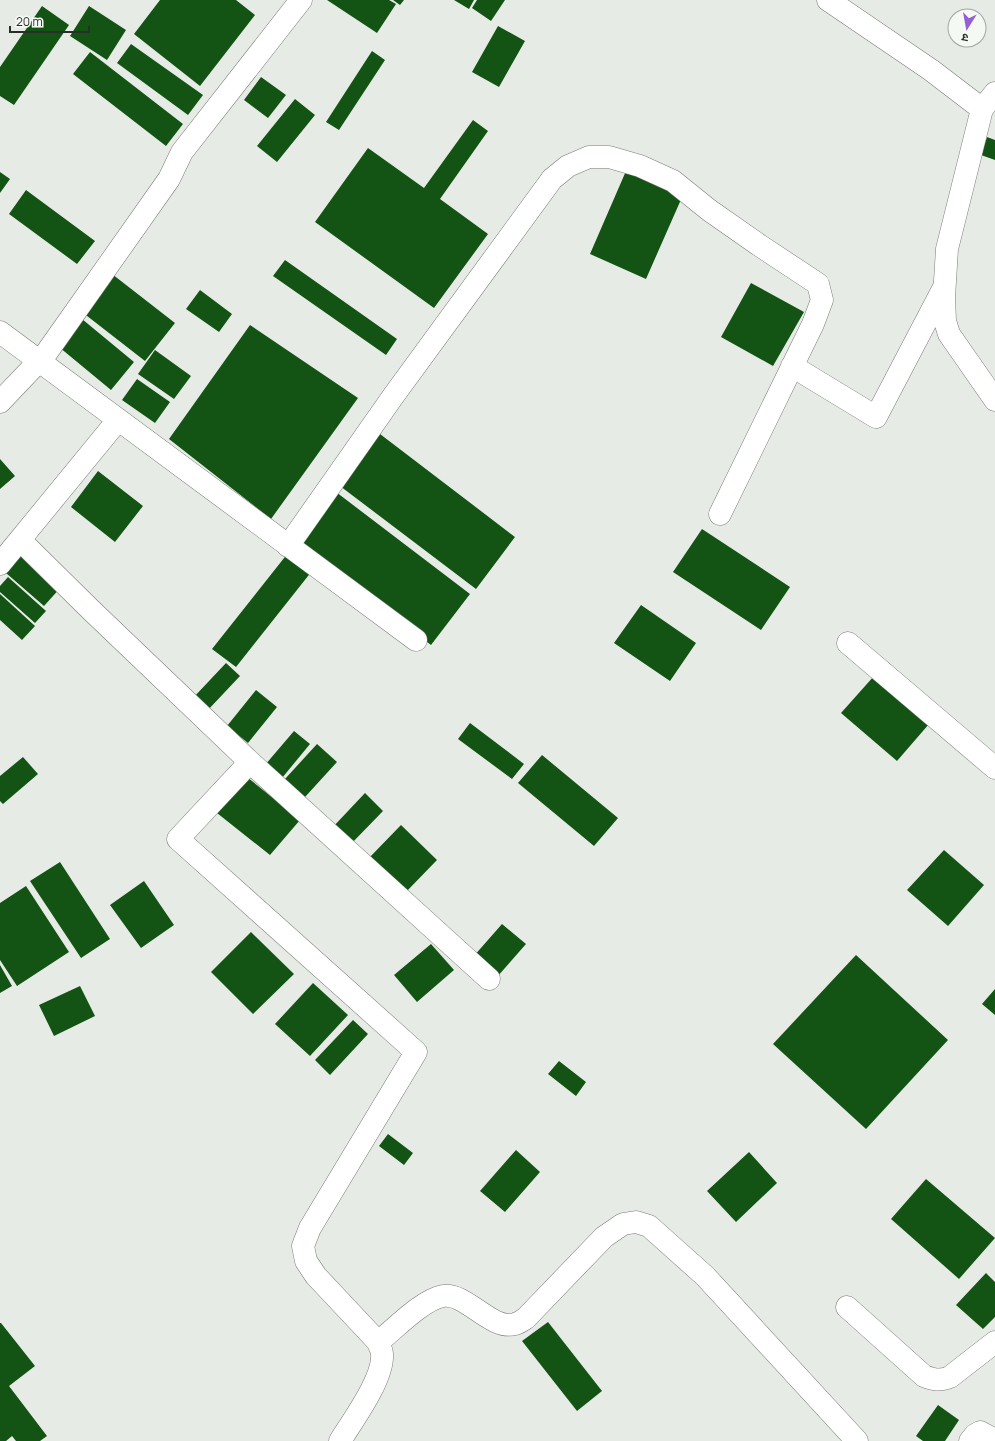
<svg xmlns="http://www.w3.org/2000/svg" width="995" height="1441" font-family="Manrope,'Noto Sans Devanagari',sans-serif">
  <rect width="100%" height="100%" fill="#e7ebe6"/>
  <!-- building -->
  <path fill="#135414" d="M160 0H236L255 15 200 86 134 34Z
    M327 0H389L396 4 377 33Z
    M393 0H404L400 5Z
    M454 0H474L469 9Z
    M477 0H505L491 21 472 8Z
    M42 6 69 25 14 105 0 96V67Z
    M89 6 126 30 107 60 70 36Z
    M498 26 525 41 499 87 472 72Z
    M131 44 203 95 188 115 117 63Z
    M372 51 385 60 339 130 326 122Z
    M90 52 183 124 166 146 73 74Z
    M261 77 286 95 268 118 244 100Z
    M295 99 315 115 277 162 257 146Z
    M473 120 488 131 440 199 488 234 434 308 315 222 368 148 424 188Z
    M987 137 995 140V160L981 155Z
    M626 171 683 195 646 279 590 254Z
    M0 172 10 179 0 193Z
    M26 190 95 241 77 264 9 214Z
    M285 260 397 339 386 355 273 276Z
    M112 274 175 323 145 361 82 312Z
    M751 283 804 312 773 366 721 337Z
    M200 290 232 314 219 332 186 309Z
    M82 319 134 362 111 390 59 347Z
    M250 325 358 398 271 519 169 439Z
    M155 350 191 376 174 399 138 374Z
    M137 379 170 402 155 423 122 400Z
    M380 434 515 537 476 589 340 486Z
    M0 459 15 476 0 489Z
    M98 471 143 506 115 542 71 507Z
    M336 492 470 594 431 645 297 544Z
    M702 529 790 587 761 630 673 572Z
    M25 552 62 586 44 606 6 573Z
    M288 553 312 571 236 667 212 649Z
    M8 577 46 611 35 623 0 592V586Z
    M0 594 35 626 22 640 0 620Z
    M641 605 696 643 670 681 614 643Z
    M226 663 240 676 207 711 193 698Z
    M874 676 929 724 897 761 841 713Z
    M256 690 277 707 248 743 227 726Z
    M470 723 524 764 512 779 458 739Z
    M294 731 310 744 282 778 265 765Z
    M317 744 337 762 305 797 285 779Z
    M542 755 618 818 594 846 518 783Z
    M23 757 38 774 3 804 0 801V776Z
    M247 777 300 820 270 855 217 813Z
    M365 793 383 811 350 845 332 828Z
    M401 825 437 860 405 893 369 858Z
    M944 850 984 885 948 926 907 890Z
    M60 862 110 939 81 958 30 881Z
    M144 881 174 925 141 948 110 905Z
    M26 886 69 952 17 986 0 960V903Z
    M502 924 526 944 497 977 473 957Z
    M251 932 294 974 253 1014 211 972Z
    M431 944 454 970 417 1002 394 975Z
    M856 955 948 1040 866 1129 773 1044Z
    M0 965 12 986 0 993Z
    M313 983 348 1015 310 1056 275 1024Z
    M80 986 95 1016 54 1036 39 1005Z
    M995 989V1015L982 1004Z
    M353 1020 368 1034 330 1075 315 1060Z
    M559 1061 586 1082 576 1096 548 1074Z
    M388 1134 413 1153 404 1165 379 1146Z
    M516 1150 540 1172 505 1212 480 1191Z
    M749 1152 777 1183 736 1222 707 1191Z
    M926 1179 995 1238 959 1279 891 1219Z
    M986 1273 995 1282V1317L983 1329 956 1305Z
    M548 1322 602 1391 577 1411 522 1341Z
    M0 1323H1L35 1366 9 1386 47 1436 40 1441H16L12 1436 6 1441H0Z
    M938 1405 959 1420 945 1441H923L916 1436Z"/>
  <g fill="none" stroke-linecap="round" stroke-linejoin="round">
    <defs>
      <path id="minor" d="M828 0 931 70 982 109
        M995 93 982 109 947 249 944 297 945 321 949 334 995 400
        M0 332 416 640
        M792 366 876 417 943 289
        M0 402 39 361 40 362 169 179 182 152 301 0
        M20 540 91 610 250 762 489 979
        M288 546 394 395 552 179 568 166 589 157H609L640 166 673 181 709 210 759 245 818 284 822 300 813 324 720 514
        M0 564 118 420
        M848 643 995 768
        M250 762 178 839 416 1052 310 1228 303 1246 306 1261 316 1276 378 1342C379 1346 382 1350 382 1354 384 1378 353 1420 340 1441
        M847 1307 924 1376C934 1380 939 1381 950 1377L995 1342
        M378 1342C395 1329 422 1300 443 1296 466 1292 491 1331 515 1324 519 1323 523 1320 526 1318L604 1237 623 1224 636 1222 649 1226 705 1276 857 1441
        M970 1441 975 1435 980 1432 995 1440"/>
    </defs>
    <!-- minor casing -->
    <use href="#minor" stroke="#787c77" stroke-width="23"/>
    <!-- minor -->
    <use href="#minor" stroke="#fff" stroke-width="22"/>
  </g>
  <!-- north arrow -->
  <g transform="translate(967 28) rotate(191)"><circle r="19" fill="#f4f9f4" stroke="#a4a7a4"/>
  <path d="M0-3L7 15L0 10L-7 15Z" fill="#965ed6"/>
  <text y="-6" font-size="11" font-weight="bold" text-anchor="middle" fill="#2b2d2b">उ</text>
  </g>
  <!-- scale -->
  <path d="M10 26v6h79v-6" fill="none" stroke="#2b2d2b" stroke-width="2"/>
  <text x="16" y="26" font-size="12" fill="#2b2d2b" stroke="#f4f9f4" stroke-width="3" paint-order="stroke">20 m</text>
</svg>
